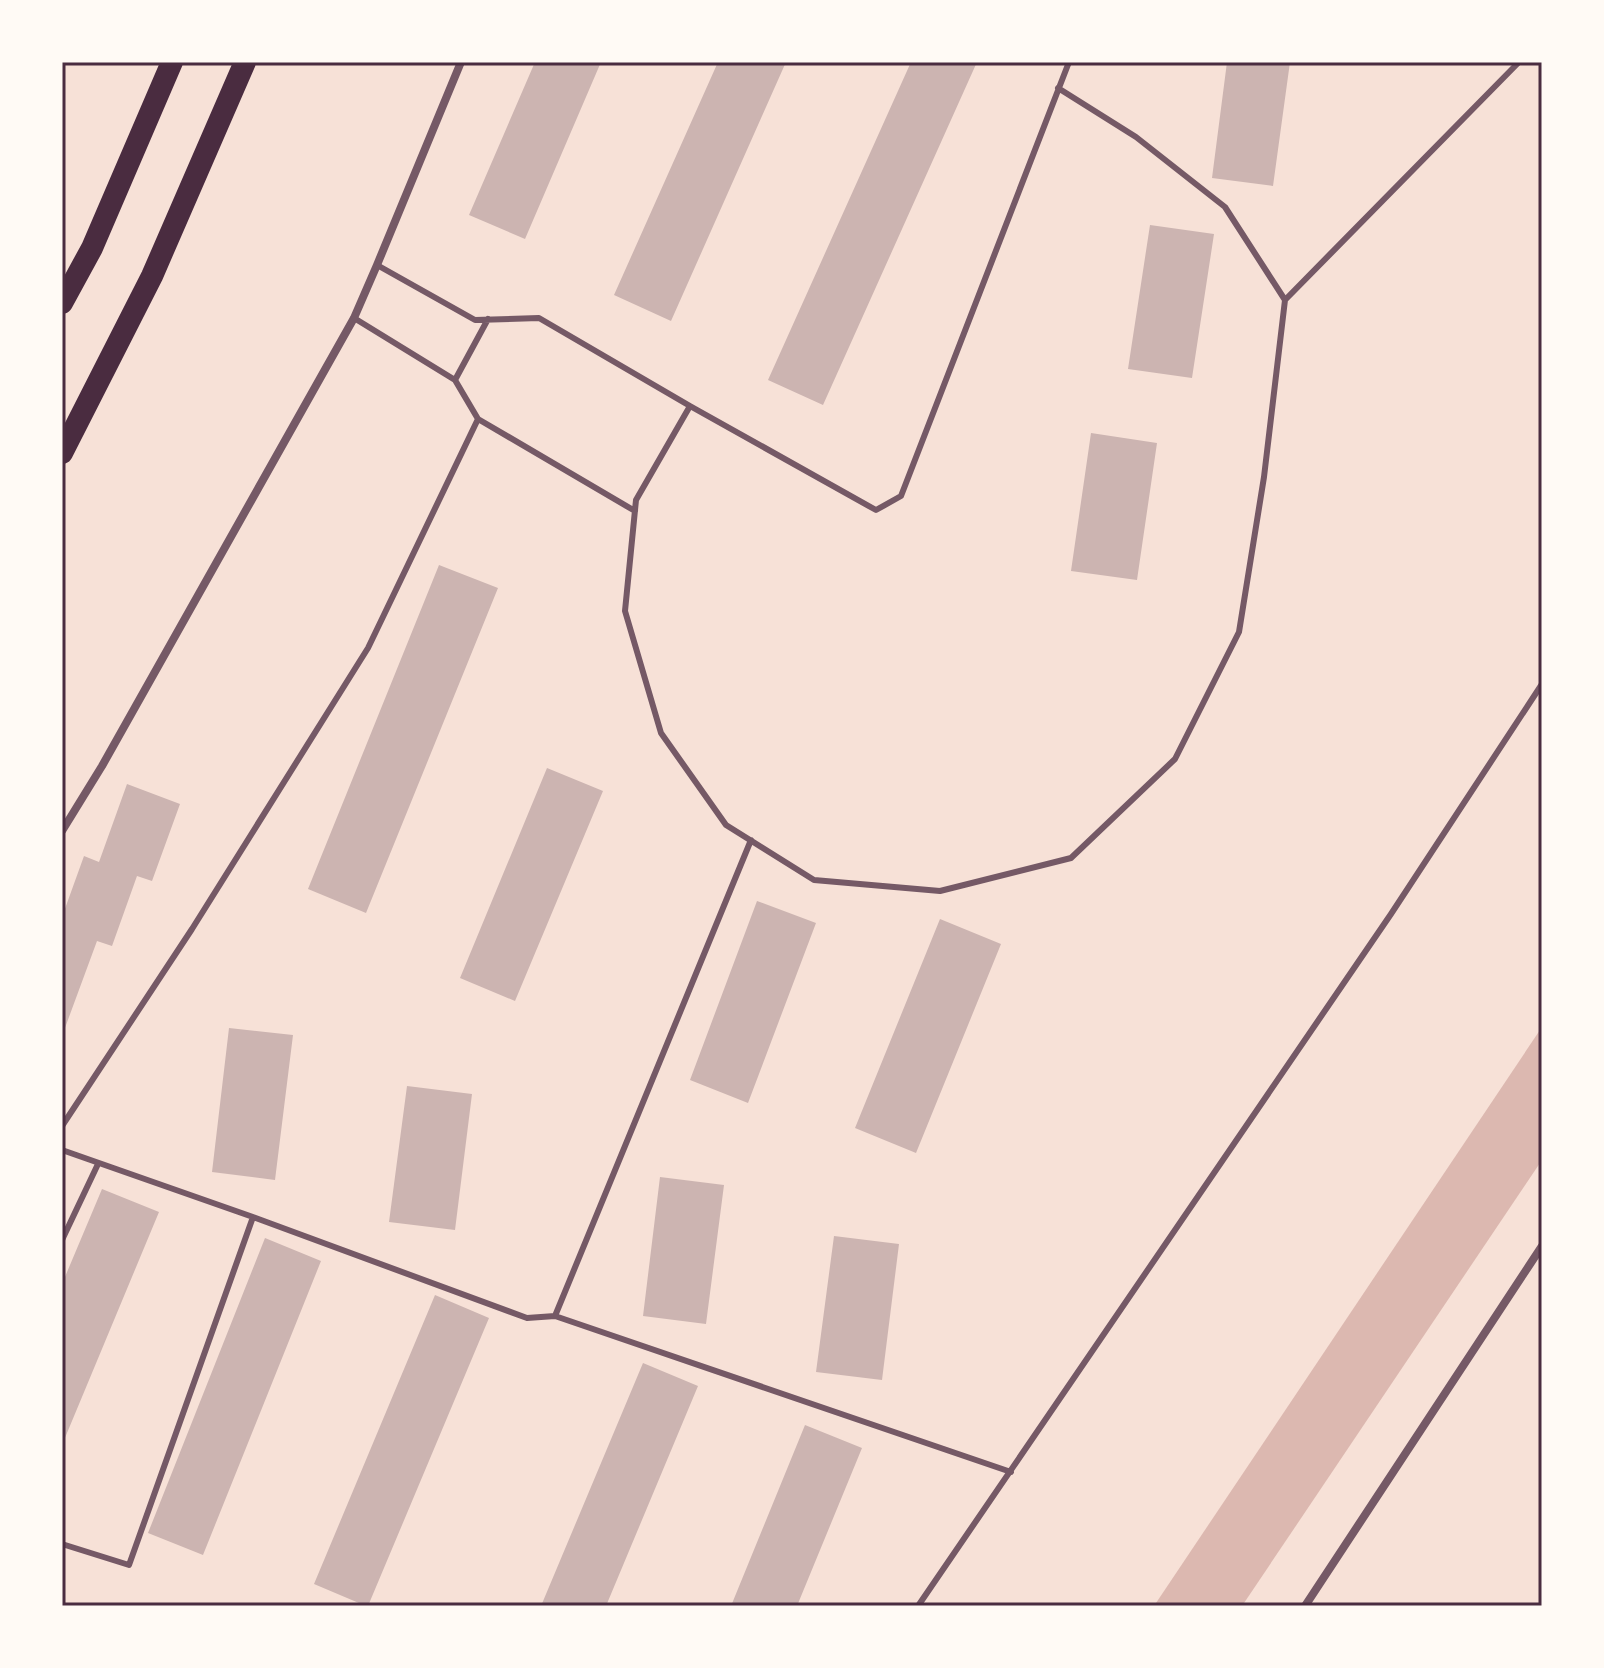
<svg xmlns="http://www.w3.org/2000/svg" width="1604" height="1668" font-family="'Times New Roman',serif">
  <rect width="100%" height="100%" fill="#f7e1d7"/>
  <!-- water -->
  <path fill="#dcb8b0" d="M1542 1027V1160L1242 1606H1154Z"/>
  <!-- building -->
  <path fill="#ccb4b1" d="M535 62H601L525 239 469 215Z
    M718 62H786L671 321 614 295Z
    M911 62H977L823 405 768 380Z
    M1227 62H1290L1273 186 1212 178Z
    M1150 225 1214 234 1192 378 1128 369Z
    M1091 433 1157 443 1137 580 1071 571Z
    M439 565 498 588 366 913 308 889Z
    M547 768 603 791 515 1001 460 978Z
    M127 784 180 804 152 881 137 876 112 946 97 941 62 1036V917L84 856 99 862Z
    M757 901 816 923 748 1103 690 1080Z
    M940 919 1001 944 916 1153 855 1128Z
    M229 1028 293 1035 275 1180 212 1172Z
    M407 1086 472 1094 455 1230 389 1222Z
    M660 1177 724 1185 706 1324 643 1316Z
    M102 1189 159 1212 62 1445V1284Z
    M834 1236 899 1244 882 1380 816 1372Z
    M265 1238 321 1261 203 1555 148 1533Z
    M435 1295 489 1318 368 1606H366L314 1584Z
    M643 1363 698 1386 606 1606H541Z
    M805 1425 862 1448 797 1606H731Z"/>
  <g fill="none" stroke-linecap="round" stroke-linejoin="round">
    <!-- service -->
    <path stroke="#755966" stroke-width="6" d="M1058 88 1136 137 1225 207 1285 300 1264 477 1239 632 1175 759 1071 858 940 891 814 880 726 825 661 733 625 611 636 500 690 406 876 510 901 496 1069 62
      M377 265 475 320 539 318 690 406
      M1285 300 1519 62
      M354 318 455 380 478 419 635 511
      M455 380 488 319
      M62 1126 192 929 368 648 478 419
      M62 1150 253 1217 527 1318 555 1316 1011 1472
      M62 1240 98 1164
      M555 1316 751 840
      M62 1544 129 1565 253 1217
      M918 1606 1391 914 1542 684"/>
    <!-- minor -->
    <path stroke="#755966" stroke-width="8" d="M62 831 102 766 354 318 377 265 461 62
      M1305 1606 1542 1246"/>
    <!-- trunk -->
    <path stroke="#4a2c40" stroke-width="22" d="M62 303 92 248 172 62
      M62 453 152 276 245 62"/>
  </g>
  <!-- border -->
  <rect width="1604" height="1668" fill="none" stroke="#fffaf5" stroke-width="128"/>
  <rect x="64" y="64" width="1476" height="1540" fill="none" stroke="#4a2c40" stroke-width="3"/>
</svg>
